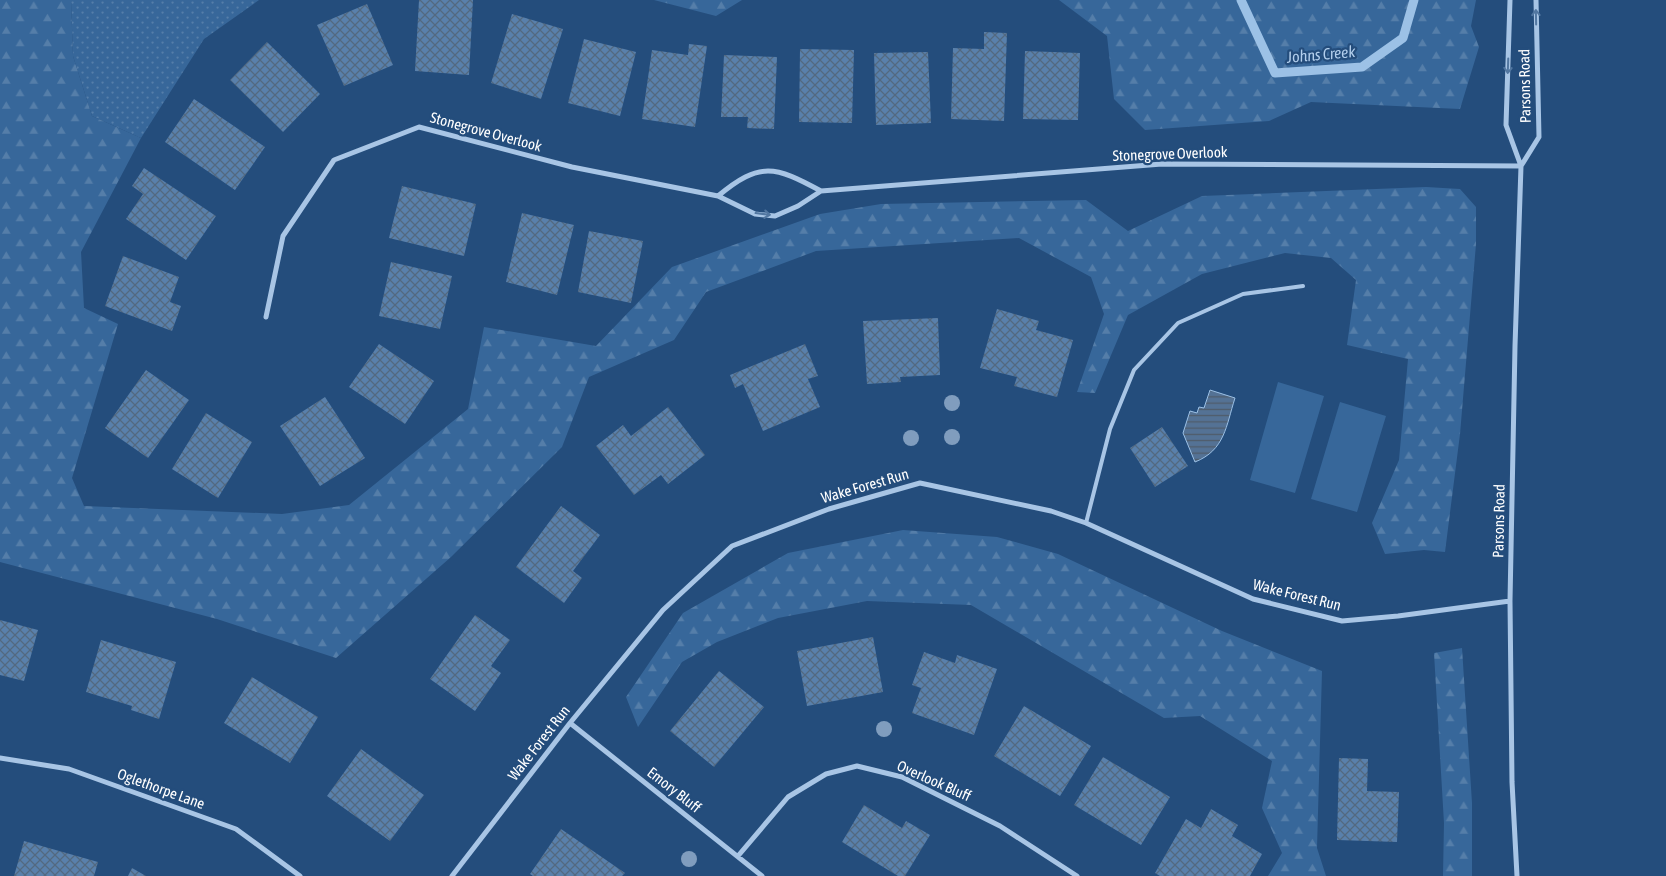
<svg xmlns="http://www.w3.org/2000/svg" width="1666" height="876" font-family="'Asap Condensed',sans-serif">
  <defs>
    <pattern id="grass-dots" width="8" height="8" patternUnits="userSpaceOnUse" patternTransform="scale(1.25)"><rect width="8" height="8" fill="#37679a"/><path d="M2 2h.1M6 6h.1" fill="none" stroke="#557ea9" stroke-width="1.8" stroke-linecap="round"/></pattern>
    <pattern id="forest-firs" width="22" height="20" patternUnits="userSpaceOnUse" patternTransform="scale(1.25)"><rect width="22" height="20" fill="#37679a"/><path d="M5 1l3.5 6h-7zM16 11l3.5 6h-7z" fill="#557ea9"/></pattern>
    <pattern id="water-rules" width="6" height="5" patternUnits="userSpaceOnUse" patternTransform="scale(1.25)"><rect width="6" height="5" fill="#547295"/><path d="M0 2.5h6" fill="none" stroke="#4f5b69"/></pattern>
    <pattern id="building-cross-hatch" width="8" height="8" patternUnits="userSpaceOnUse" patternTransform="scale(1.25)"><rect width="8" height="8" fill="#5980ab"/><path d="M0 0l8 8M0 8l8-8" fill="none" stroke="#536980"/></pattern>
  </defs>
  <rect width="100%" height="100%" fill="#244d7c"/>
  <!-- grass -->
  <path fill="url(#grass-dots)" d="M71 0H259L204 39 141 138 92 116 73 56Z"/>
  <!-- forest -->
  <path fill="url(#forest-firs)" d="M0 0H71L73 56 92 116 141 138 81 252 84 308 118 324 72 478 84 506 282 514 349 505 468 409 484 327 596 346 672 267 820 214 881 204 1086 200 1128 231 1202 196 1426 187 1460 189 1476 207V244L1460 434 1445 552 1424 550 1385 554 1372 523 1399 460 1408 359 1347 345 1356 280 1331 258 1285 253 1202 274 1128 315 1095 393 1077 392 1104 314 1091 277 1019 238 816 251 706 292 674 340 589 377 562 447 451 557 336 658 217 619 0 562Z
    M654 0H742L716 16Z
    M1059 0H1476L1471 26 1479 47 1460 109 1311 102 1269 121 1145 130 1114 99 1107 36Z
    M903 530 997 537 1058 554 1222 631 1322 671 1317 848 1326 876H1268L1282 853 1262 808 1272 761 1200 716 1164 718 971 605 867 601 778 618 717 642 682 662 638 727 626 697 683 613 788 553Z
    M1462 648 1472 803V876H1443L1444 823 1434 653Z"/>
  <!-- pitch -->
  <path fill="#37679a" d="M1278 382 1324 396 1295 493 1250 480Z
    M1340 402 1386 416 1357 512 1311 499Z"/>
  <!-- water -->
  <path fill="url(#water-rules)" stroke="#9cc1e6" d="M1210 390 1235 398C1226 426 1225 450 1195 462L1183 433 1190 411 1197 413 1199 407 1204 408Z"/>
  <g fill="none" stroke-linecap="round" stroke-linejoin="round">
    <!-- stream -->
    <path stroke="#9cc1e6" stroke-width="9" d="M1241 0 1275 73 1362 67 1403 38 1414 0"/>
  </g>
  <!-- building -->
  <path fill="url(#building-cross-hatch)" d="M419 0H473L469 75 415 71Z
    M367 4 393 65 344 86 317 25Z
    M512 14 563 29 541 99 491 83Z
    M984 32 1007 33 1004 121 951 119 953 48 984 49Z
    M584 39 636 52 620 116 568 103Z
    M267 42 320 94 283 132 230 80Z
    M689 44 707 46 695 127 642 119 652 50 688 55Z
    M800 49 854 50 852 123 799 122Z
    M1025 51 1080 53 1078 120 1023 119Z
    M928 52 931 123 876 125 874 53Z
    M724 55 777 57 774 129 747 128 748 117H721Z
    M194 99 265 147 235 190 165 142Z
    M144 168 216 216 186 260 126 219 143 194 132 186Z
    M402 186 476 204 464 256 389 238Z
    M522 213 574 225 557 295 506 282Z
    M589 231 643 241 631 303 578 292Z
    M123 256 179 277 170 302 181 306 172 331 105 306Z
    M391 262 452 276 440 329 379 316Z
    M997 309 1039 321 1036 330 1073 340 1057 397 1014 386 1017 377 980 368Z
    M938 318 940 375 900 377 901 382 867 384 863 321Z
    M379 344 434 381 405 424 349 387Z
    M805 344 818 376 808 379 820 407 763 431 743 384 735 388 730 375Z
    M146 370 189 400 148 458 105 428Z
    M325 397 365 458 320 486 280 426Z
    M668 407 705 455 668 484 661 475 634 495 596 446 623 425 631 436Z
    M206 413 252 442 218 498 172 469Z
    M1162 427 1188 466 1155 487 1130 448Z
    M561 506 600 535 573 571 582 578 564 603 516 567Z
    M475 615 510 640 491 666 501 673 475 711 430 679Z
    M0 620 38 630 24 681 0 675Z
    M873 637 883 692 807 706 797 651Z
    M101 640 176 662 159 719 131 710 132 706 86 692Z
    M924 652 955 663 957 655 997 669 974 735 912 713 921 688 912 685Z
    M719 671 764 707 714 767 670 731Z
    M252 677 318 717 290 763 224 723Z
    M1024 706 1091 746 1060 796 994 756Z
    M361 749 424 795 390 841 327 796Z
    M1103 757 1170 797 1141 845 1074 805Z
    M1339 758 1368 759 1367 791 1399 792 1397 842 1337 840Z
    M864 805 902 828 906 821 930 835 905 876H898L842 842Z
    M1211 809 1238 825 1232 836 1262 854 1250 876H1160L1155 873 1186 819 1201 828Z
    M561 829 625 873 622 876H533L530 874Z
    M24 841 98 862 94 876H14Z
    M132 868 146 876H128Z"/>
  <g fill="none" stroke-linecap="round" stroke-linejoin="round">
    <!-- lane -->
    <path stroke="#a8c5e5" stroke-width="4" d="M1086 523 1110 429 1134 370 1178 323 1243 294 1303 286"/>
    <!-- street -->
    <path stroke="#a8c5e5" stroke-width="5" d="M1510 0 1506 125 1521 166 1515 346 1510 601 1512 782 1517 876
      M1521 166 1539 137 1536 0
      M821 191 1162 164 1521 166
      M266 317 283 236 334 160 419 127 572 167 718 196 755 214 775 216 798 206 821 191C775 166 760 161 718 196
      M570 723 762 876
      M0 758 69 769 236 829 300 876
      M738 856 788 797 826 774 857 766 902 777 1000 826 1077 876
      M452 876 570 723 663 610 732 546 829 509 920 483 1051 511 1086 523 1253 599 1342 621 1398 616 1510 601"/>
  </g>
  <!-- trees -->
  <g fill="#809dbe">
    <circle cx="952" cy="403" r="8"/>
    <circle cx="952" cy="437" r="8"/>
    <circle cx="911" cy="438" r="8"/>
    <circle cx="884" cy="729" r="8"/>
    <circle cx="689" cy="859" r="8"/>
  </g>
  <!-- one-way arrows -->
  <defs><path id="oneway-shaft" d="M-6 0H5M1.5-3L5.5 0L1.5 3" fill="none" stroke-width="1.6" stroke-linecap="round" stroke-linejoin="round" transform="scale(1.25)"/></defs>
  <g stroke="#5277a1">
    <use href="#oneway-shaft" transform="translate(1536 17) rotate(-91)"/>
    <use href="#oneway-shaft" transform="translate(1508 66) rotate(92)"/>
    <use href="#oneway-shaft" transform="translate(763 214) rotate(7)"/>
  </g>
  <g text-anchor="middle" stroke-width="4.5" stroke-linejoin="round" paint-order="stroke">
    <!-- street labels -->
    <g font-size="15" fill="#fff" stroke="#244d7c">
      <text transform="translate(1525 86) rotate(-91)" y="5">Parsons Road</text>
      <text transform="translate(486 132) rotate(15)" y="5">Stonegrove Overlook</text>
      <text transform="translate(1170 154) rotate(-2)" y="5">Stonegrove Overlook</text>
      <text transform="translate(865 486) rotate(-16)" y="5">Wake Forest Run</text>
      <text transform="translate(1499 521) rotate(-89)" y="5">Parsons Road</text>
      <text transform="translate(1297 595) rotate(14)" y="5">Wake Forest Run</text>
      <text transform="translate(539 743) rotate(-52)" y="5">Wake Forest Run</text>
      <text transform="translate(934 781) rotate(24)" y="5">Overlook Bluff</text>
      <text transform="translate(161 789) rotate(20)" y="5">Oglethorpe Lane</text>
      <text transform="translate(674 790) rotate(38)" y="5">Emory Bluff</text>
    </g>
    <!-- water labels -->
    <g font-size="16" font-style="italic" fill="#b3cfed" stroke="#244d7c">
      <text transform="translate(1321 54) rotate(-5)" y="6">Johns Creek</text>
    </g>
  </g>
</svg>
